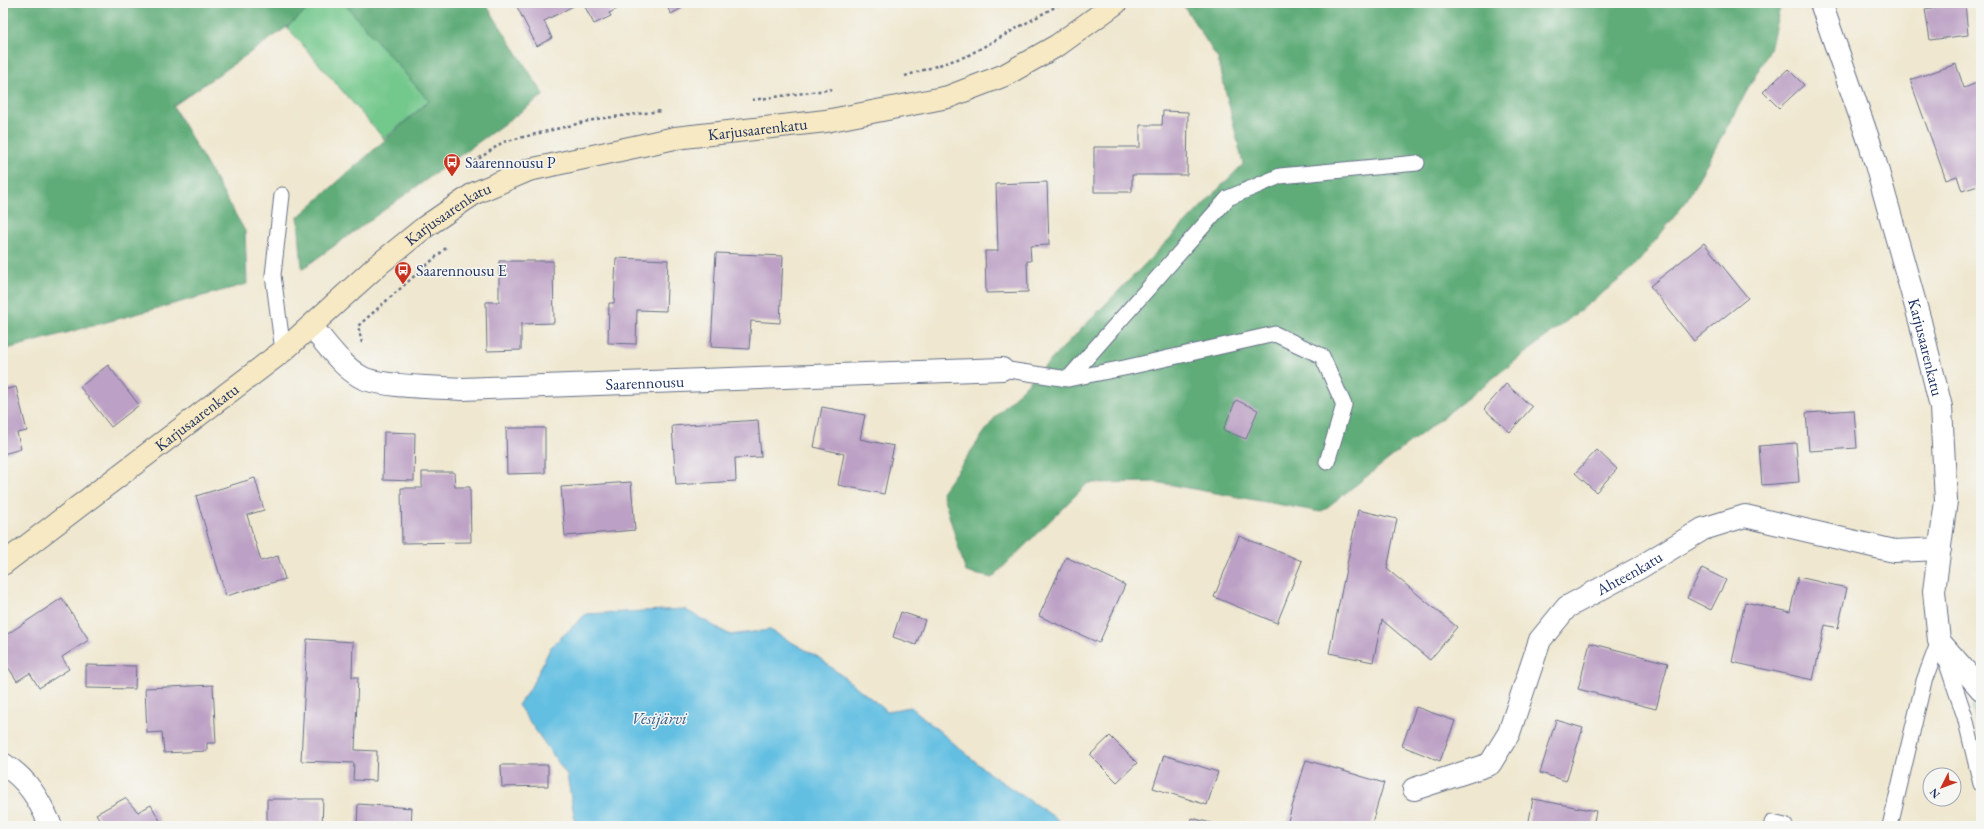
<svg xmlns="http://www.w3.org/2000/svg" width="1984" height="829" font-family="'EB Garamond',serif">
  <rect width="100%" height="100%" fill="#f6f6f2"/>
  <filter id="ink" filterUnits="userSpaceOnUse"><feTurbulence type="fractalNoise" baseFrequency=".025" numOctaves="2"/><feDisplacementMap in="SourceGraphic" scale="8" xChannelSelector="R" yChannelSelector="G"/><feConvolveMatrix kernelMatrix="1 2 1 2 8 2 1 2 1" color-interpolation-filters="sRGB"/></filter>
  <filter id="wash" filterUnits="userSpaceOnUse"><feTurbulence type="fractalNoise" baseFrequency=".012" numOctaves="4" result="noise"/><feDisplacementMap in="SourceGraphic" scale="16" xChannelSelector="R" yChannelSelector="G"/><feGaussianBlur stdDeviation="0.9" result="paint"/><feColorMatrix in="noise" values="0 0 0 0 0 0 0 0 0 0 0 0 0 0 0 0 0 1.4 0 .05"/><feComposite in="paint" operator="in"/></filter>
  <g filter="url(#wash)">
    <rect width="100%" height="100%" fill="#efe7cf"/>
    <!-- green -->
    <path fill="#73c88c" stroke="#477c75" d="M315 3H344L429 101 384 139 287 27Z"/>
    <!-- forest -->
    <path fill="#5eac78" stroke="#3c6e6b" d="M3 3H315L287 27 173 106 245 231 247 284 3 350Z
      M344 3H485L544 95 302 269 298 217 429 101Z
      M1182 3H1781L1770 49 1685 203 1632 270 1321 512 1155 482 1088 483 992 578 966 572 942 492 996 416 1243 164 1218 59Z
      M1971 705 1981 710V742Z"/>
    <!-- water -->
    <path fill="#64bfe2" stroke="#4077a0" d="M684 609 730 635 770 630 818 657 887 711 911 707 990 774 1057 819 1064 826H576L567 775 518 705 530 689 551 647 586 614Z"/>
    <g id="blocks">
      <!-- building -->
      <path fill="#bca0c5" d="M515 3H579L544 21 552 38 537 46Z
        M583 3H629L609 13 611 16 594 24Z
        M665 3H685L681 5 682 8 671 14Z
        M1965 3 1968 35 1930 40 1925 9Z
        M1956 64 1964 88 1977 83 1981 94V185L1962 191 1957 176 1946 180 1910 80Z
        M1788 69 1804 85 1779 108 1763 92Z
        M1163 111 1188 112 1187 175H1132V192H1094V147H1140V125H1162Z
        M1047 182 1049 245 1030 246 1031 261H1027L1028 292 986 293 985 251H998L996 184Z
        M1704 243 1748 298 1694 341 1650 286Z
        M716 253 783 256 780 323 751 321 749 349 711 347Z
        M616 258 668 260 666 311 637 310 636 344 608 343 609 303H614Z
        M499 261H553L554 323 521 324V350L487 351 486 302H499Z
        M108 365 139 405 111 427 80 387Z
        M1506 384 1532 407 1510 432 1484 409Z
        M16 387 27 431 17 433 21 449 3 454V390Z
        M1236 400 1258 410 1246 439 1223 430Z
        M822 407 865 415 860 439 894 446 884 494 838 485 844 454 814 447Z
        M1854 410 1857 448 1809 451 1806 413Z
        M758 420 761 457 735 458 736 481 676 485 672 426Z
        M506 428H545V473L507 474Z
        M384 432 415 433 414 481 383 480Z
        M1796 443 1799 482 1762 485 1759 446Z
        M1597 450 1617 469 1596 492 1575 473Z
        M422 472H454L455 487H470L471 542 402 543 401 488H422Z
        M255 478 264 510 247 515 261 561 278 556 285 579 226 596 196 496Z
        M631 482 635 530 565 536 561 487Z
        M1358 510 1397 519 1387 569 1457 627 1430 660 1382 620 1373 662 1329 653Z
        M1239 536 1302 561 1277 623 1214 597Z
        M1066 557 1125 585 1099 643 1039 616Z
        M1702 568 1726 580 1711 610 1687 598Z
        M1798 577 1847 588 1838 628 1825 625 1813 680 1732 662 1745 602 1790 612Z
        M62 598 89 640 62 657 69 669 39 688 30 673 17 681 3 659V637Z
        M901 612 925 620 916 645 893 637Z
        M307 639 353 642 352 677H358L355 750 377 751 376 781 353 780 354 763 301 761Z
        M1590 643 1668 663 1656 709 1578 689Z
        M86 665 136 666 135 689 86 688Z
        M213 685 216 743H207V751L164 753 162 732 147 733 145 688Z
        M1416 707 1455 721 1440 761 1402 746Z
        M1556 720 1583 728 1566 781 1540 773Z
        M1110 736 1137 763 1117 782 1090 755Z
        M1164 755 1218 772 1207 805 1153 788Z
        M1306 760 1384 783 1371 826H1293L1287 824Z
        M501 765H548V786L502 787Z
        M125 798 138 812 151 805 163 826H104L96 814Z
        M267 799H323L322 826H267Z
        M1533 799 1596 811 1593 826H1528Z
        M358 804 412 808 411 826H357Z
        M1192 818 1218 825V826H1190Z"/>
    </g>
  </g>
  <g filter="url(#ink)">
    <use href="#blocks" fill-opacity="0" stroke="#656f86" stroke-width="1"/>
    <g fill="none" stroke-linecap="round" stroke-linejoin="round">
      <defs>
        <path id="lane" d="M282 195 273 275 283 351
          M1002 369 1068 379 1228 198 1280 176 1417 163
          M1068 379 1124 368 1275 334 1322 356 1344 405 1327 462
          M1942 649 1965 717 1981 784
          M1772 823 1785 826
          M1890 826 1924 681 1939 641"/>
        <g id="street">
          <path id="s1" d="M1821 3 1871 147 1920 321 1941 407 1946 501 1934 591 1939 641 1981 689"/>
          <path id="s2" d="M311 326C326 343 341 366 361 377 378 387 439 387 462 389L1002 369"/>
          <path d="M3 764C28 779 39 800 51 826"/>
          <path id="s3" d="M1414 789 1490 764 1509 733 1540 640 1567 607 1639 568 1703 529 1745 516 1894 551 1940 549"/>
        </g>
        <g id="secondary">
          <path id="s4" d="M3 564 283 351 378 265 425 227 475 193 529 170 675 138 826 121 948 97 1005 75 1058 45 1116 3"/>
        </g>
      </defs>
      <!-- lane casing -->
      <use href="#lane" stroke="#656f86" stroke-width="17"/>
      <!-- street casing -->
      <use href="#street" stroke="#656f86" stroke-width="24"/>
      <!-- secondary casing -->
      <use href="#secondary" stroke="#656f86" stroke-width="24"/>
      <!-- path -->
      <path stroke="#656f86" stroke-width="2.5" stroke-dasharray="3 3" stroke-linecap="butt" d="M905 76 967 56 1062 3
        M752 100 834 89
        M474 162 503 142 597 119 661 111
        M362 343 358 326 446 248"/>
      <!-- lane -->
      <use href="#lane" stroke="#fff" stroke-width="15"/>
      <!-- street -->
      <use href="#street" stroke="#fff" stroke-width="22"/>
      <!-- secondary -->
      <use href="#secondary" stroke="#f6e9c3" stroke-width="22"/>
    </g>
  </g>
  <!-- icons -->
  <defs>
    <symbol id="bus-pin" viewBox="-11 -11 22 30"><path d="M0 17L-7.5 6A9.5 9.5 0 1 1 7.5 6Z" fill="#c8321e" stroke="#f6f6f2"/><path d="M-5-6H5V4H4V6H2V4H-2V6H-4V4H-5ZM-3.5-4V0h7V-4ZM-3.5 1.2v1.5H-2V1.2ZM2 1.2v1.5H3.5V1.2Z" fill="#fff"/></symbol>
  </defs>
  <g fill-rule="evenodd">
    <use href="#bus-pin" x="442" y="152" width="20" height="27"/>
    <use href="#bus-pin" x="393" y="260" width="20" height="27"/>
  </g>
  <g text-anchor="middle" stroke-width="3" stroke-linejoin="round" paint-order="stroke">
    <!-- street labels -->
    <g font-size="16" fill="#1b2f5e" stroke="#f6f6f2">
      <text dy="6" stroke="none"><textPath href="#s4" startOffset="892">Karjusaarenkatu</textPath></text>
      <text dy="6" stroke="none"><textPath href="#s4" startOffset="567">Karjusaarenkatu</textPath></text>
      <text dy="6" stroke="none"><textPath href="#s1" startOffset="360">Karjusaarenkatu</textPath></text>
      <text dy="6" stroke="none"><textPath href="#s2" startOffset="357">Saarennousu</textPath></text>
      <text dy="6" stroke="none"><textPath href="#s4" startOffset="243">Karjusaarenkatu</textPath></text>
      <text dy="6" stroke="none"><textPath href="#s3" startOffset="328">Ahteenkatu</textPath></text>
    </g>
    <!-- poi labels -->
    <g font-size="16" fill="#1b2f5e" stroke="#f6f6f2" text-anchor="start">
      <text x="465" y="168">Saarennousu P</text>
      <text x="416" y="276">Saarennousu E</text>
    </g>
    <!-- water labels -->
    <g font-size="17" font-style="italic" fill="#315a86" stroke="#f6f6f2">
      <text x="659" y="724">Vesijärvi</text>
    </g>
  </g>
  <!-- margin -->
  <rect width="1984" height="829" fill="none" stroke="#f6f6f2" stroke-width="16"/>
  <!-- north arrow -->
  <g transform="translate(1942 787) rotate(228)"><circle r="19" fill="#f6f6f2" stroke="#9ea6b7"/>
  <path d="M0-3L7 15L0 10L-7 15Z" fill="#c8321e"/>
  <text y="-6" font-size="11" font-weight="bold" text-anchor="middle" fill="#1b2f5e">N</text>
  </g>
</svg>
